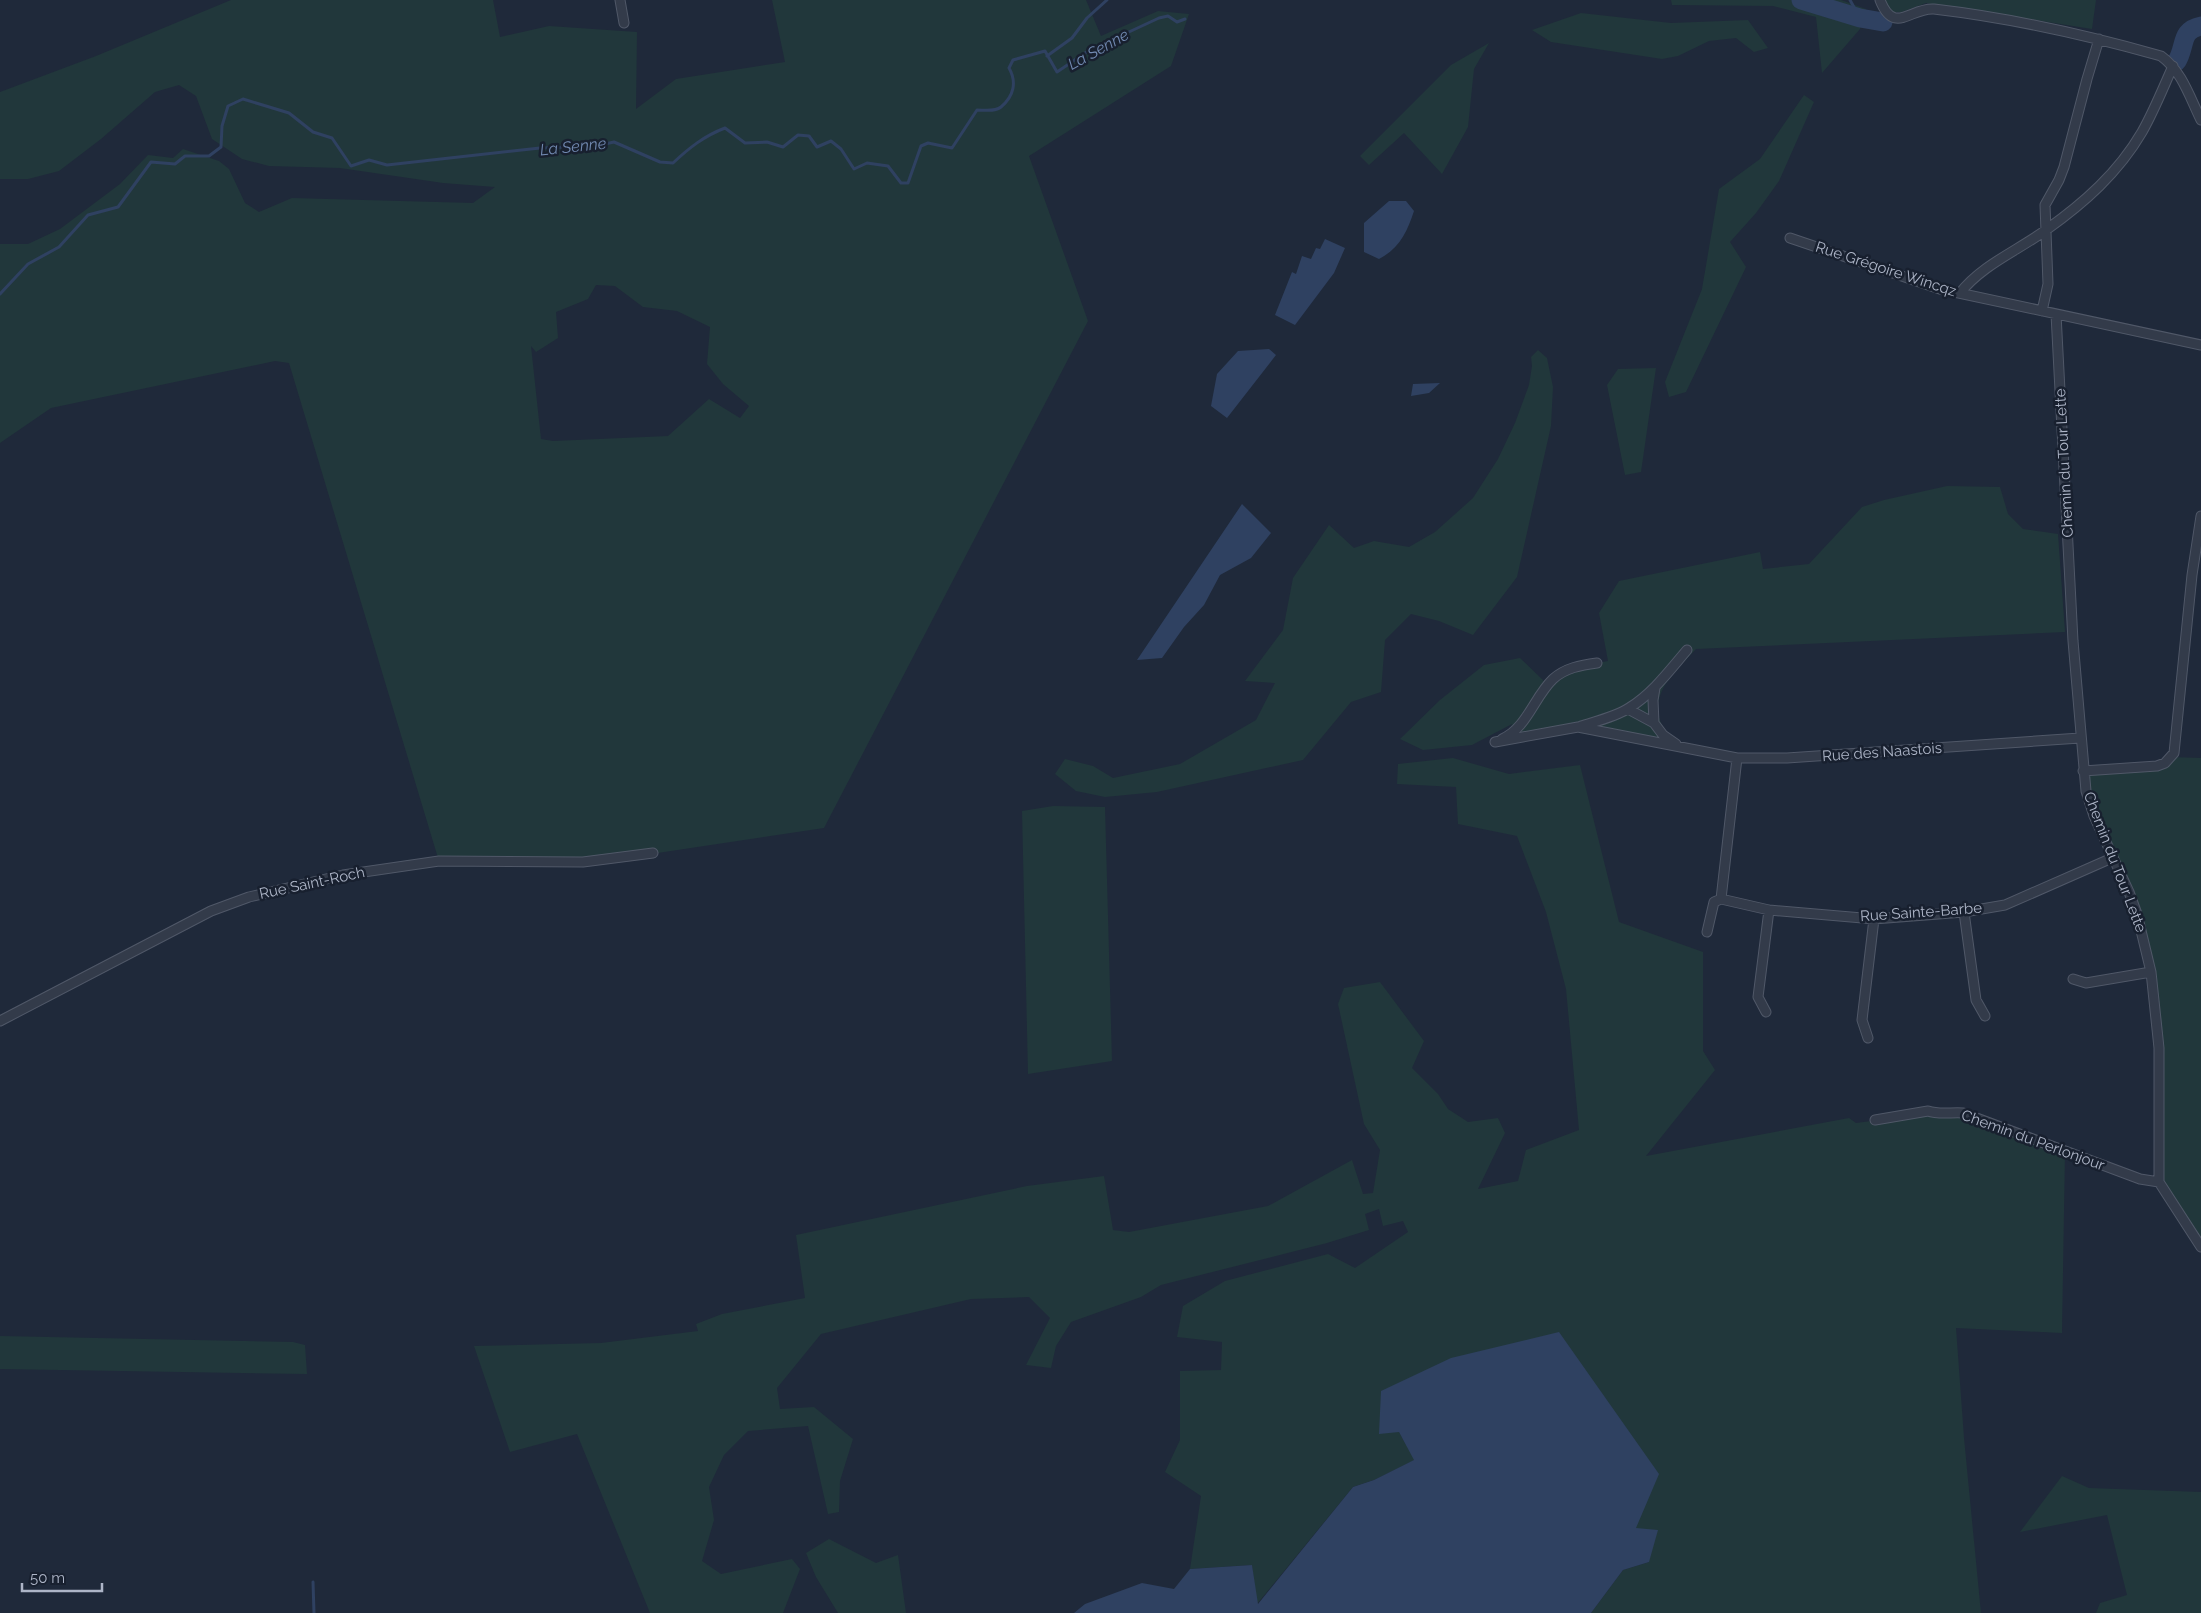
<svg xmlns="http://www.w3.org/2000/svg" width="2201" height="1613" font-family="Raleway,sans-serif">
  <rect width="100%" height="100%" fill="#1f293a"/>
  <!-- green -->
  <path fill="#21373b" fill-rule="evenodd" d="M231 0H493L500 37 549 26 637 32 636 109 676 79 785 62 772 0H1086L1101 36 1158 11 1189 14 1171 66 1029 156 1088 321 824 828 611 860 438 858 289 363 275 361 51 408 0 443V244H28L60 229 120 184 148 155 173 158 183 149 219 161 229 169 245 203 259 212 292 198 473 203 495 187 443 183 340 168 269 166 242 159 212 139 196 96 179 85 155 92 101 139 59 171 28 179H0V92L96 56ZM596 285 615 286 643 307 677 311 710 327 707 364 723 384 749 406 740 418 709 399 668 436 553 441 541 439 531 346 536 352 558 338 556 312 588 299Z
    M1671 0H1841L1866 9 1860 29 1822 73 1816 17 1773 6 1672 5Z
    M1884 0H2096L2092 29 1926 3 1902 12H1891Z
    M1581 13 1671 23 1748 20 1768 48 1754 52 1736 38 1709 41 1678 56 1662 59 1551 42 1532 30Z
    M1489 43 1474 69 1468 127 1442 174 1404 133 1369 165 1360 156 1451 65Z
    M1804 95 1814 102 1779 181 1756 213 1730 242 1746 267 1686 392 1669 397 1665 382 1702 289 1719 189 1760 159Z
    M1538 350 1547 358 1553 387 1551 426 1517 577 1473 635 1439 621 1411 614 1385 640 1381 692 1351 702 1303 760 1157 792 1105 797 1076 791 1055 774 1065 759 1093 766 1113 778 1180 764 1256 720 1275 683 1245 681 1283 630 1293 578 1329 525 1354 548 1374 541 1409 547 1435 532 1473 498 1498 459 1515 423 1529 385 1532 366 1531 357Z
    M1656 368 1641 472 1625 475 1607 385 1618 369Z
    M1947 486 2000 487 2008 514 2023 529 2058 534 2065 632 1696 649C1679 668 1650 691 1660 720 1663 730 1670 739 1675 749L1575 732 1505 741 1512 724 1472 745 1423 750 1400 739 1440 700 1484 665 1520 658 1546 683 1571 668 1608 661 1599 613 1619 581 1760 552 1763 569 1809 564 1862 507 1884 500Z
    M2171 757 2201 758V1247L2159 1182V1048L2144 941 2112 858 2083 771 2153 766Z
    M1453 758 1509 774 1580 765 1619 922 1703 952V1051L1715 1070 1646 1156 1849 1118 1856 1123 1949 1111 2065 1151 2062 1333 1956 1328 1964 1438 1981 1613H1591L1623 1570 1649 1562 1636 1529 1399 1432 1415 1460 1374 1480 1353 1487 1257 1604 1252 1565 1190 1569 1201 1496 1165 1472 1180 1440V1371L1221 1370 1222 1342 1177 1337 1183 1306 1225 1281 1328 1254 1355 1268 1408 1232 1403 1221 1383 1226 1379 1209 1365 1214 1369 1230 1327 1243 1161 1285 1141 1297 1071 1322 1056 1346 1051 1368 1026 1365 1050 1318 1029 1297 971 1299 821 1334 777 1388 780 1409 814 1407 853 1439 840 1481 839 1512 828 1514 808 1426 748 1431 724 1455 709 1487 714 1520 702 1561 721 1574 792 1559 800 1569 783 1613H650L577 1434 510 1452 474 1346 601 1343 698 1331 696 1324 722 1314 805 1298 796 1235 1027 1186 1104 1176 1113 1230 1129 1232 1268 1206 1352 1160 1363 1194 1373 1193 1380 1150 1364 1124 1338 1004 1344 988 1380 982 1424 1041 1412 1068 1438 1094 1448 1109 1468 1122 1498 1118 1505 1133 1478 1189 1518 1181 1526 1150 1579 1130 1566 989 1546 912 1517 836 1458 824 1456 787 1397 784 1398 764Z
    M1053 806 1105 807 1112 1061 1028 1074 1022 811Z
    M0 1336 293 1342 305 1345 307 1374 0 1369Z
    M2062 1476 2089 1488 2201 1492V1613H2096L2100 1603 2127 1595 2107 1515 2020 1532Z
    M829 1539 876 1563 898 1555 906 1613H838L816 1577 806 1553Z"/>
  <!-- water -->
  <path fill="#2f4161" d="M1389 201H1406L1414 211C1407 232 1400 248 1379 259L1364 252V223Z
    M1325 239 1345 248 1334 273 1295 325 1275 315 1292 272 1296 274 1302 256 1311 259 1316 248 1320 249Z
    M1269 349 1276 355 1227 418 1211 406 1217 374 1238 351Z
    M1440 383 1429 393 1411 396 1413 384Z
    M1242 504 1271 533 1251 558 1220 575 1204 605 1184 627 1162 658 1137 660Z
    M1559 1332 1659 1474 1636 1528 1658 1530 1649 1562 1623 1570 1591 1613H1074L1085 1604 1142 1583 1174 1589 1190 1569 1252 1565 1258 1604 1353 1487 1374 1480 1414 1460 1399 1432 1379 1434 1381 1391 1451 1358Z"/>
  <g fill="none" stroke-linecap="round" stroke-linejoin="round">
    <!-- stream -->
    <path stroke="#2f4161" stroke-width="3" d="M1850 0 1860 18
      M1047 56 1072 38 1087 18 1107 0
      M0 294 28 264 59 247 88 215 118 207 151 162 175 164 185 156H209L221 147 222 126 228 106 243 99 289 113 313 132 332 138 351 166 369 160 387 165 540 148 596 146 614 142 660 162 673 163C689 148 704 136 725 128L745 143 767 142 783 147 798 135 809 136 817 147 831 141 841 149 854 169 867 163 888 166 901 183H908L921 146 928 143 952 148 977 110C984 110 995 112 1001 107 1014 96 1017 82 1009 68L1013 60 1045 51 1057 72 1088 51 1159 18 1168 16 1177 22 1185 19
      M313 1582 314 1613"/>
    <!-- river -->
    <path stroke="#2f4161" stroke-width="19" d="M1801 0 1860 18 1883 22
      M2177 61C2186 46 2180 30 2201 26"/>
    <defs>
      <path id="minor" d="M620 0 624 23
        M1880 0C1894 36 1911 7 1934 9 2011 18 2087 35 2161 56 2182 71 2190 98 2201 120
        M1790 238 1940 289 2201 345
        M1960 293C1982 265 2017 251 2046 230 2084 203 2118 173 2142 132 2154 111 2163 88 2173 66
        M2042 311 2048 284 2045 205 2059 180 2064 167 2087 79 2099 39
        M2056 314 2073 641 2086 791 2094 816 2129 892 2137 914 2151 972 2159 1048V1182L2201 1247
        M1628 709 1654 723 1663 735 1676 744
        M1654 723 1653 700 1655 688
        M1581 726C1597 721 1615 717 1629 708 1653 693 1669 671 1687 650
        M1502 739C1527 728 1534 697 1553 679 1565 668 1581 665 1597 663
        M1495 742 1578 727 1737 758H1787L2080 738
        M1737 758 1721 899 1769 910 1874 919 1964 912 2005 905 2112 858
        M2083 771 2157 766 2165 763 2174 753 2192 575 2201 516
        M1964 912 1976 1000 1985 1016
        M1707 932 1714 902 1721 899
        M2073 979 2086 983 2151 972
        M1766 1012 1758 997 1769 910
        M0 1021 211 911 249 897 343 875 439 861 583 862 653 853
        M1868 1038 1862 1020 1874 919
        M1875 1120 1928 1111C1939 1115 1952 1112 1963 1113L2140 1179 2159 1182"/>
    </defs>
    <!-- minor casing -->
    <use href="#minor" stroke="#505868" stroke-width="11"/>
    <!-- minor -->
    <use href="#minor" stroke="#333b4a" stroke-width="9"/>
  </g>
  <g text-anchor="middle" stroke-width="5" stroke-linejoin="round" paint-order="stroke">
    <!-- street labels -->
    <g font-size="15" fill="#adb5c7" stroke="#18202f">
      <text transform="translate(1886 269) rotate(18)" y="5">Rue Grégoire Wincqz</text>
      <text transform="translate(2064 463) rotate(-93)" y="5">Chemin du Tour Lette</text>
      <text transform="translate(1882 752) rotate(-4)" y="5">Rue des Naastois</text>
      <text transform="translate(2115 862) rotate(69)" y="5">Chemin du Tour Lette</text>
      <text transform="translate(312 883) rotate(-12)" y="5">Rue Saint-Roch</text>
      <text transform="translate(1921 912) rotate(-4)" y="5">Rue Sainte-Barbe</text>
      <text transform="translate(2033 1140) rotate(20)" y="5">Chemin du Perlonjour</text>
    </g>
    <!-- water labels -->
    <g font-size="16" font-style="italic" fill="#728ab2" stroke="#18202f">
      <text transform="translate(1098 49) rotate(-29)" y="6">La Senne</text>
      <text transform="translate(573 146) rotate(-6)" y="6">La Senne</text>
    </g>
  </g>
  <!-- scale -->
  <path d="M22 1583v8h80v-8" fill="none" stroke="#adb5c7" stroke-width="2.5"/>
  <text x="30" y="1583" font-size="15" fill="#adb5c7" stroke="#18202f" stroke-width="4" paint-order="stroke">50 m</text>
</svg>
